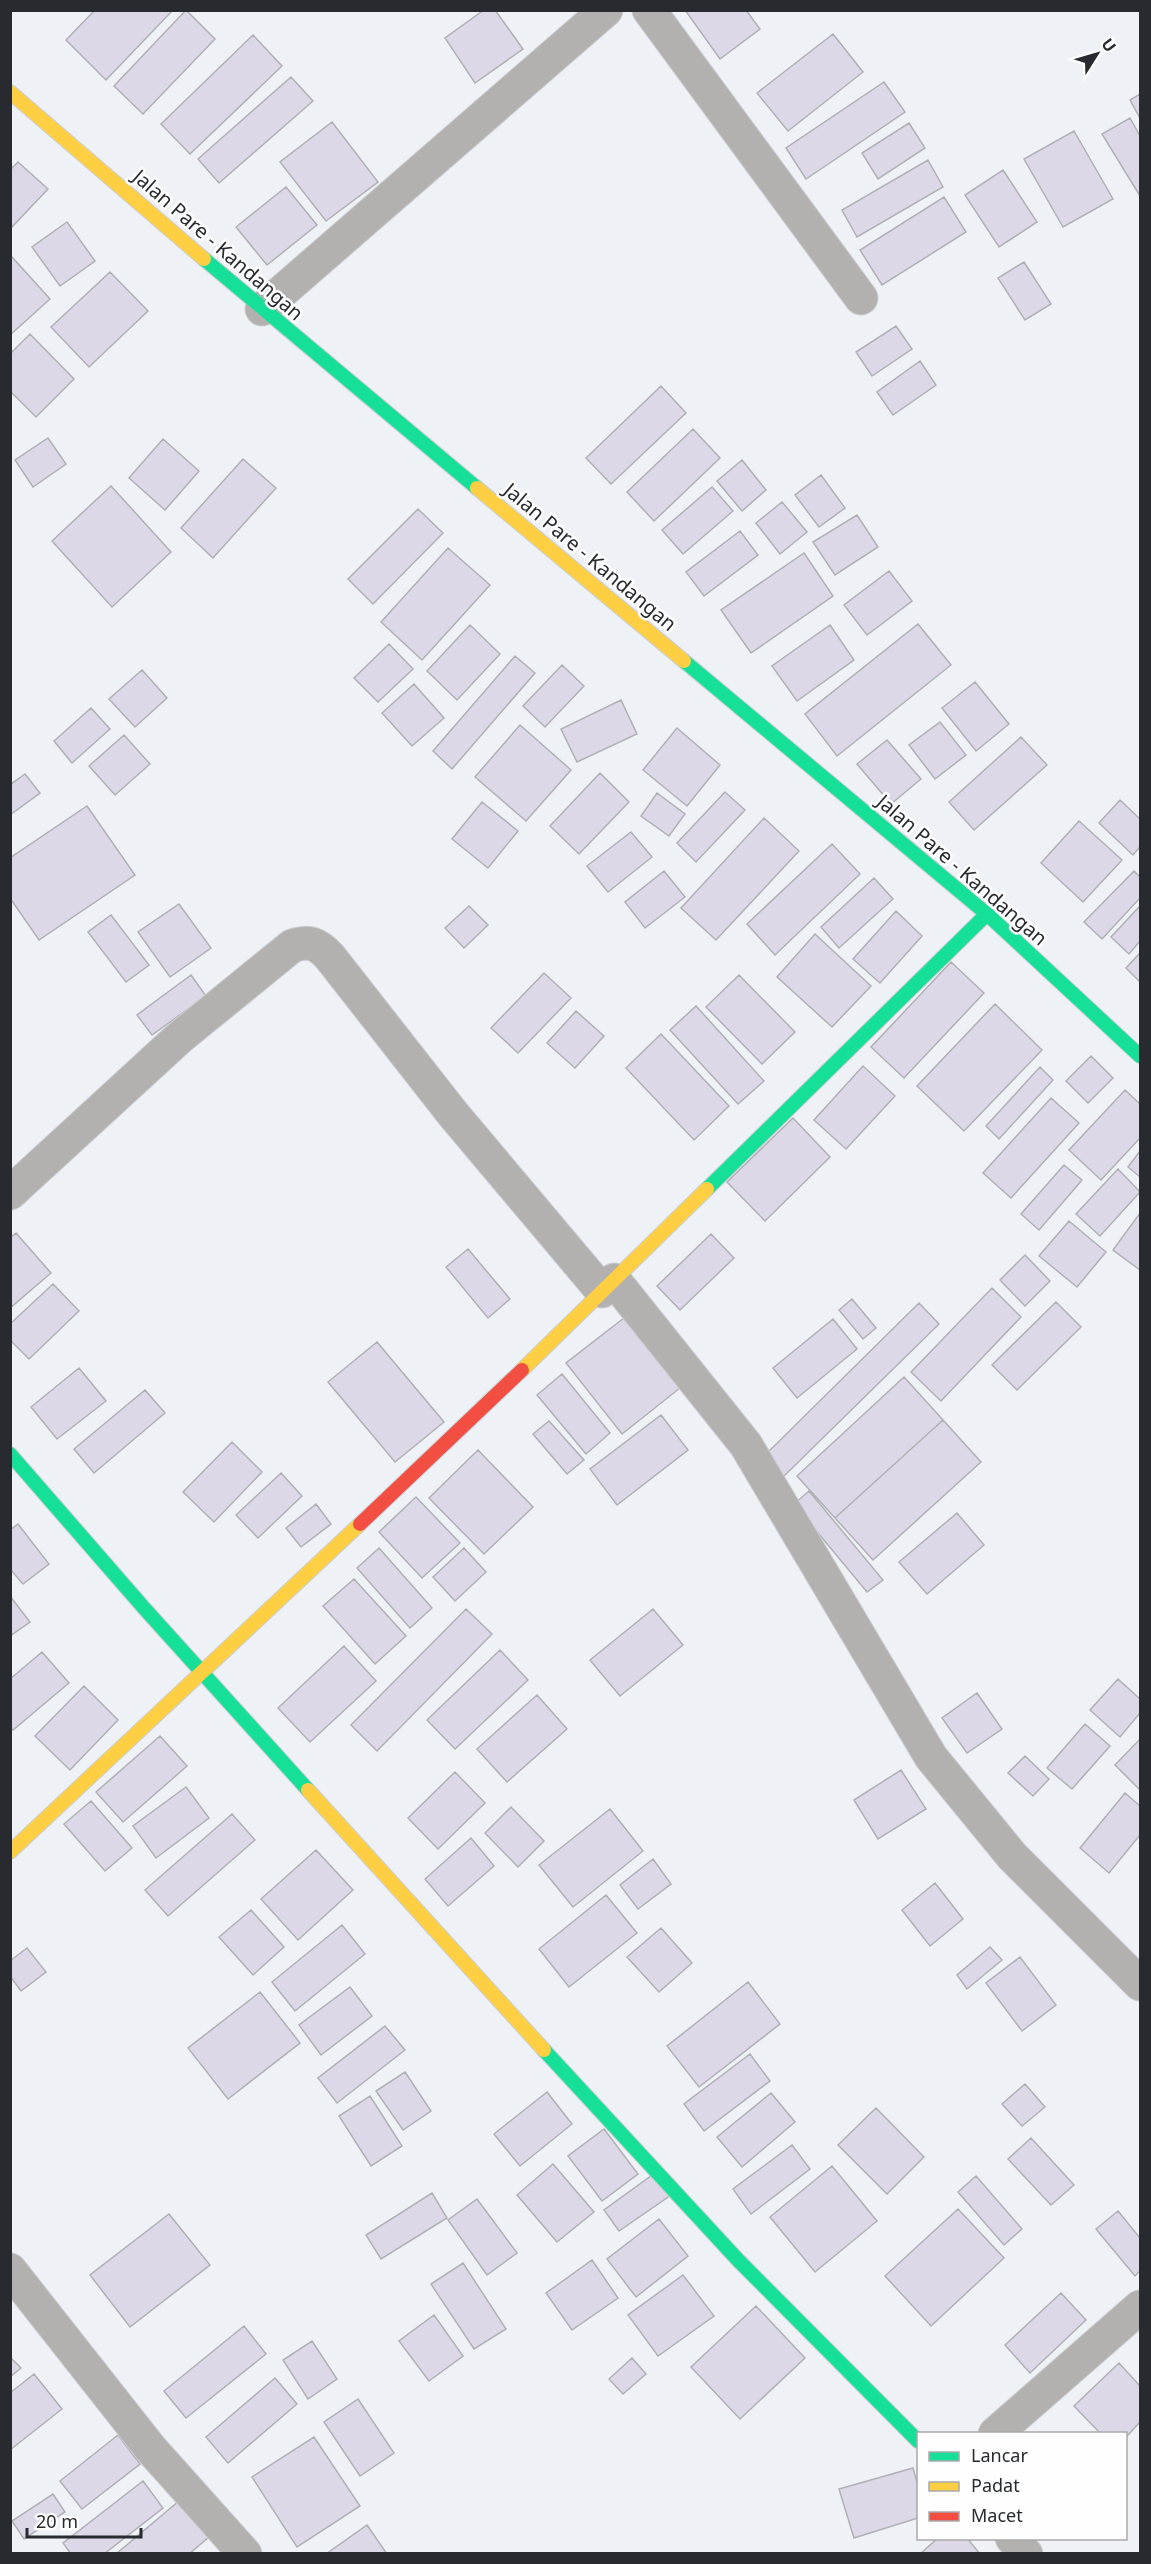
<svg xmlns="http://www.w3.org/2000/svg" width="1151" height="2564" font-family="'Noto Sans',sans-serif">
  <rect width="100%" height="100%" fill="#eef2f7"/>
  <!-- building -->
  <path fill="#ddd8e8" stroke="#afb0b4" stroke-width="1.5" d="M95 10H173L106 80 66 40Z
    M186 10 215 39 143 114 114 86Z
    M484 10H495L523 49 475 83 445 38Z
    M685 10H746L760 29 720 59Z
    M833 34 863 72 788 131 757 93Z
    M253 35 282 66 190 154 161 124Z
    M291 77 313 101 219 183 198 159Z
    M884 82 905 112 806 179 786 148Z
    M1140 94V118L1130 100Z
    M1130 118 1140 136V196L1102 134Z
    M332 122 378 182 326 221 280 162Z
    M909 123 925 148 878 179 862 153Z
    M1074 131 1113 199 1063 227 1024 159Z
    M928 160 943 187 857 237 842 210Z
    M18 162 48 189 10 229V170Z
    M1003 170 1037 222 999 247 965 195Z
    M286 187 317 225 267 265 236 227Z
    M944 197 966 232 882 285 860 250Z
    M67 222 95 261 60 286 32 247Z
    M12 257 50 299 10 335V259Z
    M1024 262 1051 304 1025 320 998 278Z
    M110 272 148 311 89 367 51 327Z
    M896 326 912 349 872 376 856 352Z
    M30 334 74 379 36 417 10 391V354Z
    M920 361 936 385 893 415 877 392Z
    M661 386 686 413 611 484 586 458Z
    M693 429 720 458 654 521 627 492Z
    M48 438 66 464 33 487 15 460Z
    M163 439 199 471 165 510 129 478Z
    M243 459 276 488 213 558 181 528Z
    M742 460 766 490 742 511 717 481Z
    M821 475 845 508 819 527 795 495Z
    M111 486 171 552 112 607 52 541Z
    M712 487 733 511 683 554 662 530Z
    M782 502 807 532 780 554 756 523Z
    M418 509 443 533 373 604 348 579Z
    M857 515 878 547 835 575 813 542Z
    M740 531 758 555 704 596 686 572Z
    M448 548 490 585 422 660 381 622Z
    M804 553 833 596 751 653 721 610Z
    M889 571 912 601 867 635 844 605Z
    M918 624 951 665 837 756 805 714Z
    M470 625 500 654 457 700 427 671Z
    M830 625 854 660 797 701 772 666Z
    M389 644 413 669 378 702 354 678Z
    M515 656 535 673 452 769 433 751Z
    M562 665 584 686 545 727 523 706Z
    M142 670 167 698 135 727 109 699Z
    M975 682 1009 724 976 751 942 708Z
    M414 684 444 718 412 746 382 713Z
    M621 700 637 734 577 762 561 729Z
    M91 708 110 729 72 763 54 741Z
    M940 722 966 755 935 779 909 745Z
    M520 725 571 770 526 821 475 777Z
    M677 728 720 765 687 806 643 770Z
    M124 735 150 764 115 795 89 766Z
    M1021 737 1047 765 974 830 949 802Z
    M887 740 921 779 891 804 857 764Z
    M600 773 629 802 579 854 550 826Z
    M25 774 40 793 10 815V785Z
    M725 792 745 810 696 862 677 843Z
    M657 793 685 814 669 836 641 816Z
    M1120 800 1140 819V847L1133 855 1099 823Z
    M482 802 518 831 488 868 452 839Z
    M87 806 135 875 39 940 10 898V858Z
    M764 818 799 851 716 940 681 908Z
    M1079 821 1122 860 1083 902 1041 863Z
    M631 832 652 857 608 892 587 866Z
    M832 844 860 874 775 955 747 924Z
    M664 871 685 897 645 928 625 902Z
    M1134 871 1140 877V898L1102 939 1084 922Z
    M874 878 893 899 839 948 821 927Z
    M179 904 211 948 170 977 138 932Z
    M469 906 488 925 464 948 445 928Z
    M1140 906V941L1129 954 1111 937Z
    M896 911 922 936 880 983 853 959Z
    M111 915 149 965 126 982 88 932Z
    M815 934 871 986 832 1027 777 977Z
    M1140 953V982L1126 968Z
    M951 962 984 993 904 1078 871 1047Z
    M544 973 571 998 518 1053 491 1028Z
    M191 975 206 996 152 1035 137 1015Z
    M739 975 795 1032 762 1064 706 1007Z
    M995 1004 1042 1050 964 1131 917 1086Z
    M696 1006 764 1081 738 1104 670 1030Z
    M576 1011 604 1036 575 1068 547 1043Z
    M661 1034 729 1106 694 1140 626 1068Z
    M1091 1056 1113 1078 1088 1103 1066 1081Z
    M863 1066 895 1096 846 1149 814 1120Z
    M1040 1067 1053 1080 999 1139 986 1126Z
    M1125 1090 1140 1104V1138L1101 1180 1069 1150Z
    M1051 1098 1079 1123 1011 1198 983 1173Z
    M793 1118 830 1157 765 1221 727 1182Z
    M1140 1151V1177L1128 1167Z
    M1064 1165 1082 1180 1039 1230 1021 1214Z
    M1118 1169 1140 1192 1100 1236 1076 1214Z
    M1140 1213V1270L1113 1250Z
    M1069 1221 1106 1252 1077 1287 1039 1256Z
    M16 1233 51 1273 10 1308V1238Z
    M711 1234 734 1258 680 1310 657 1286Z
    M468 1249 510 1299 488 1318 446 1267Z
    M1025 1255 1050 1281 1025 1306 1000 1280Z
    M53 1284 79 1311 29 1359 10 1340V1324Z
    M992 1288 1021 1317 941 1401 911 1372Z
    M852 1299 876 1328 863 1339 839 1310Z
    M1056 1302 1081 1327 1017 1390 992 1365Z
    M919 1303 939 1324 781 1479 761 1459Z
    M624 1318 680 1388 622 1434 566 1363Z
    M833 1319 857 1349 797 1398 773 1368Z
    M377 1342 444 1422 395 1462 328 1382Z
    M79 1368 106 1401 57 1439 31 1407Z
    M562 1374 610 1433 586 1454 537 1395Z
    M904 1377 943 1420 835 1518 797 1476Z
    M145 1390 165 1413 94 1473 74 1449Z
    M661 1415 688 1450 617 1505 590 1469Z
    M943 1420 981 1462 873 1560 835 1518Z
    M549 1421 584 1460 567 1474 533 1434Z
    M232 1442 262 1472 214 1522 183 1492Z
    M478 1450 533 1507 484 1554 429 1498Z
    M281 1473 302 1496 258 1538 236 1515Z
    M809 1491 883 1580 867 1592 794 1504Z
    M416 1497 460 1543 422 1578 379 1532Z
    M316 1504 331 1524 301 1547 286 1528Z
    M957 1513 984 1545 927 1594 899 1562Z
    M18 1524 49 1564 23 1584 10 1569V1530Z
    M379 1548 432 1608 410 1628 357 1568Z
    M464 1548 486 1572 455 1601 433 1577Z
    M354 1579 406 1636 375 1664 323 1606Z
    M10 1596 30 1622 10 1636Z
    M466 1609 492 1634 377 1751 351 1725Z
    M653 1609 683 1645 620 1696 590 1660Z
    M344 1646 376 1681 310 1742 278 1708Z
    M500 1650 528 1680 455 1749 427 1720Z
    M42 1652 69 1683 13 1730 10 1728V1679Z
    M1118 1679 1140 1699V1713L1120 1737 1090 1710Z
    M84 1686 118 1720 70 1770 35 1736Z
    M977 1693 1002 1729 967 1753 942 1718Z
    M537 1695 567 1729 507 1782 477 1749Z
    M1085 1724 1110 1746 1072 1789 1047 1768Z
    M160 1736 187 1766 123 1822 96 1792Z
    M1140 1739V1790L1115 1765Z
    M1025 1756 1049 1779 1033 1796 1008 1773Z
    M901 1770 926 1809 878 1839 854 1800Z
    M455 1772 485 1803 438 1849 408 1818Z
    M186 1787 209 1818 156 1858 133 1826Z
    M1125 1793 1140 1806V1835L1109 1873 1080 1848Z
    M91 1801 132 1848 105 1871 64 1824Z
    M511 1807 544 1841 518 1867 485 1833Z
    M610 1809 643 1851 573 1907 539 1865Z
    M232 1814 255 1840 168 1916 145 1890Z
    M471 1838 494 1866 448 1906 425 1879Z
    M316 1850 353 1890 298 1940 261 1899Z
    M653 1859 671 1884 638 1909 620 1885Z
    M935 1883 963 1919 930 1946 902 1910Z
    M606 1895 637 1933 569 1987 539 1949Z
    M251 1910 284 1947 253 1975 219 1937Z
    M342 1925 365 1954 295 2011 272 1982Z
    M661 1928 692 1963 659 1992 627 1957Z
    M990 1947 1002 1960 967 1989 957 1975Z
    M27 1948 46 1972 21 1991 10 1976V1961Z
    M1020 1957 1056 2005 1022 2031 986 1983Z
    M748 1982 780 2024 699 2087 667 2046Z
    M350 1987 372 2016 321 2055 299 2025Z
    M260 1992 300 2043 228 2099 188 2048Z
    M385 2026 405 2050 337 2103 318 2078Z
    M750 2054 770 2081 704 2131 684 2104Z
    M405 2072 431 2111 403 2130 376 2091Z
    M1025 2084 1045 2107 1022 2126 1002 2104Z
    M547 2092 572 2124 520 2166 494 2134Z
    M771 2093 795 2122 742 2167 717 2137Z
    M370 2096 402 2146 371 2166 339 2116Z
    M876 2108 924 2157 887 2194 838 2145Z
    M604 2129 638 2174 602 2201 568 2156Z
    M1031 2138 1074 2185 1051 2205 1008 2159Z
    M792 2145 810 2169 751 2214 733 2189Z
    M553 2164 594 2212 557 2242 517 2195Z
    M832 2166 877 2221 815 2272 770 2217Z
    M655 2173 671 2195 619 2231 604 2210Z
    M976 2176 1022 2229 1004 2245 958 2192Z
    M432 2193 447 2218 381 2259 366 2235Z
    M477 2199 517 2253 487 2275 448 2220Z
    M958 2209 1004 2258 931 2326 885 2276Z
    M1118 2211 1140 2238V2271L1135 2276 1096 2229Z
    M169 2214 210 2265 130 2327 90 2275Z
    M659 2219 688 2256 636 2297 607 2259Z
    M592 2260 618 2298 572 2330 546 2293Z
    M463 2263 506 2329 474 2349 431 2284Z
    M683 2275 714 2316 658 2356 628 2315Z
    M1061 2293 1086 2320 1030 2373 1005 2345Z
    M756 2306 805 2358 740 2419 691 2367Z
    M434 2315 463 2356 429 2381 399 2341Z
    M244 2326 266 2354 186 2418 164 2391Z
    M312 2341 337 2379 308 2399 283 2360Z
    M10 2357 21 2368 10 2377Z
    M632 2358 646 2374 623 2394 609 2379Z
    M1119 2363 1140 2386V2422L1126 2437V2434H1101L1074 2406Z
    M34 2374 62 2409 10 2450V2393Z
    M275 2378 297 2404 228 2463 206 2437Z
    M358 2399 394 2453 360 2476 324 2422Z
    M118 2435 140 2464 82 2509 60 2481Z
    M314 2437 360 2506 297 2547 252 2477Z
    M913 2468 918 2486V2518L854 2538 839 2489Z
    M143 2481 163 2508 104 2554H71L63 2543Z
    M53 2494 65 2512 24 2539 12 2521Z
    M186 2495 216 2531 189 2554H116Z
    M367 2525 387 2554H326Z
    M938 2538H967L980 2554H920Z"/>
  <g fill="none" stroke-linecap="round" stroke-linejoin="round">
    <defs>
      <path id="street" d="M649 10 861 298
        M262 309 606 10
        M10 1193 179 1038 292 946C310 940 318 944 330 957L453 1114 602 1291
        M614 1280 746 1445 931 1757 1012 1856 1140 1984
        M10 2270 151 2449 245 2554
        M995 2434 1140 2307
        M1012 2538 1026 2554"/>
      <path id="fast" d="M204 259 477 488
        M684 661 987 914 1140 1056
        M707 1189 987 914
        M10 1454 144 1608 308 1790
        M544 2050 738 2260 918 2441"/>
      <path id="slow" d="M10 92 204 259
        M477 488 684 661
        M522 1370 707 1189
        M308 1790 544 2050
        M10 1852 360 1524"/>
      <path id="jam" d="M360 1524 522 1370"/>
    </defs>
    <!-- street casing -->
    <use href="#street" stroke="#cbced2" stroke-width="35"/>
    <!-- fast casing -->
    <use href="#fast" stroke="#cbced2" stroke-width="16"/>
    <!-- slow casing -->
    <use href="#slow" stroke="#cbced2" stroke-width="16"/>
    <!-- jam casing -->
    <use href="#jam" stroke="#cbced2" stroke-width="16"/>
    <!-- street -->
    <use href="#street" stroke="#b2b1b0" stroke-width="33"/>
    <!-- fast -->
    <use href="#fast" stroke="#16e098" stroke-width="14"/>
    <!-- slow -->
    <use href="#slow" stroke="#ffcf43" stroke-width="14"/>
    <!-- jam -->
    <use href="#jam" stroke="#f24e42" stroke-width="14"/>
  </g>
  <g text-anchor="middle" stroke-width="5" stroke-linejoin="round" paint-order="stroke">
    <!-- street labels -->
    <g font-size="20" fill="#272a2e" stroke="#fefefe">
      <text transform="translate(218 245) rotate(41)" y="7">Jalan Pare - Kandangan</text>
      <text transform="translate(590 557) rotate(40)" y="7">Jalan Pare - Kandangan</text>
      <text transform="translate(962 870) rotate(41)" y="7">Jalan Pare - Kandangan</text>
    </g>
  </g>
  <!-- border -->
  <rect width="1151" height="2564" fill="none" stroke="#272a2e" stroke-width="24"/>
  <!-- legend -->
  <rect x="917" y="2432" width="210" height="108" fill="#fefefe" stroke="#a8a9ab" stroke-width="1.5"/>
  <rect x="929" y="2452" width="30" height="9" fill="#16e098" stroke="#a8a9ab" stroke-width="1.5"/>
  <text x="971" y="2462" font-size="18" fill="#272a2e">Lancar</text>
  <rect x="929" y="2482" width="30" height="9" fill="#ffcf43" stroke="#a8a9ab" stroke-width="1.5"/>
  <text x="971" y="2492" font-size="18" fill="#272a2e">Padat</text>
  <rect x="929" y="2512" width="30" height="9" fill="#f24e42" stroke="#a8a9ab" stroke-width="1.5"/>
  <text x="971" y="2522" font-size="18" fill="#272a2e">Macet</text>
  <!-- north arrow -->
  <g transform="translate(1097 54) rotate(53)" stroke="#fefefe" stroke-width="4.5" paint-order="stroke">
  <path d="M0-4.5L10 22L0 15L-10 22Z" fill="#272a2e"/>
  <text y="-9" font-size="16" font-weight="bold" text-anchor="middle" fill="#272a2e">U</text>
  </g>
  <!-- scale -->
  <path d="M27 2528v9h114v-9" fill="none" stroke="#272a2e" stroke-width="3"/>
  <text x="36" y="2528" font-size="18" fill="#272a2e" stroke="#fefefe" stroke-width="4.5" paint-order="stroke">20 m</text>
</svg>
